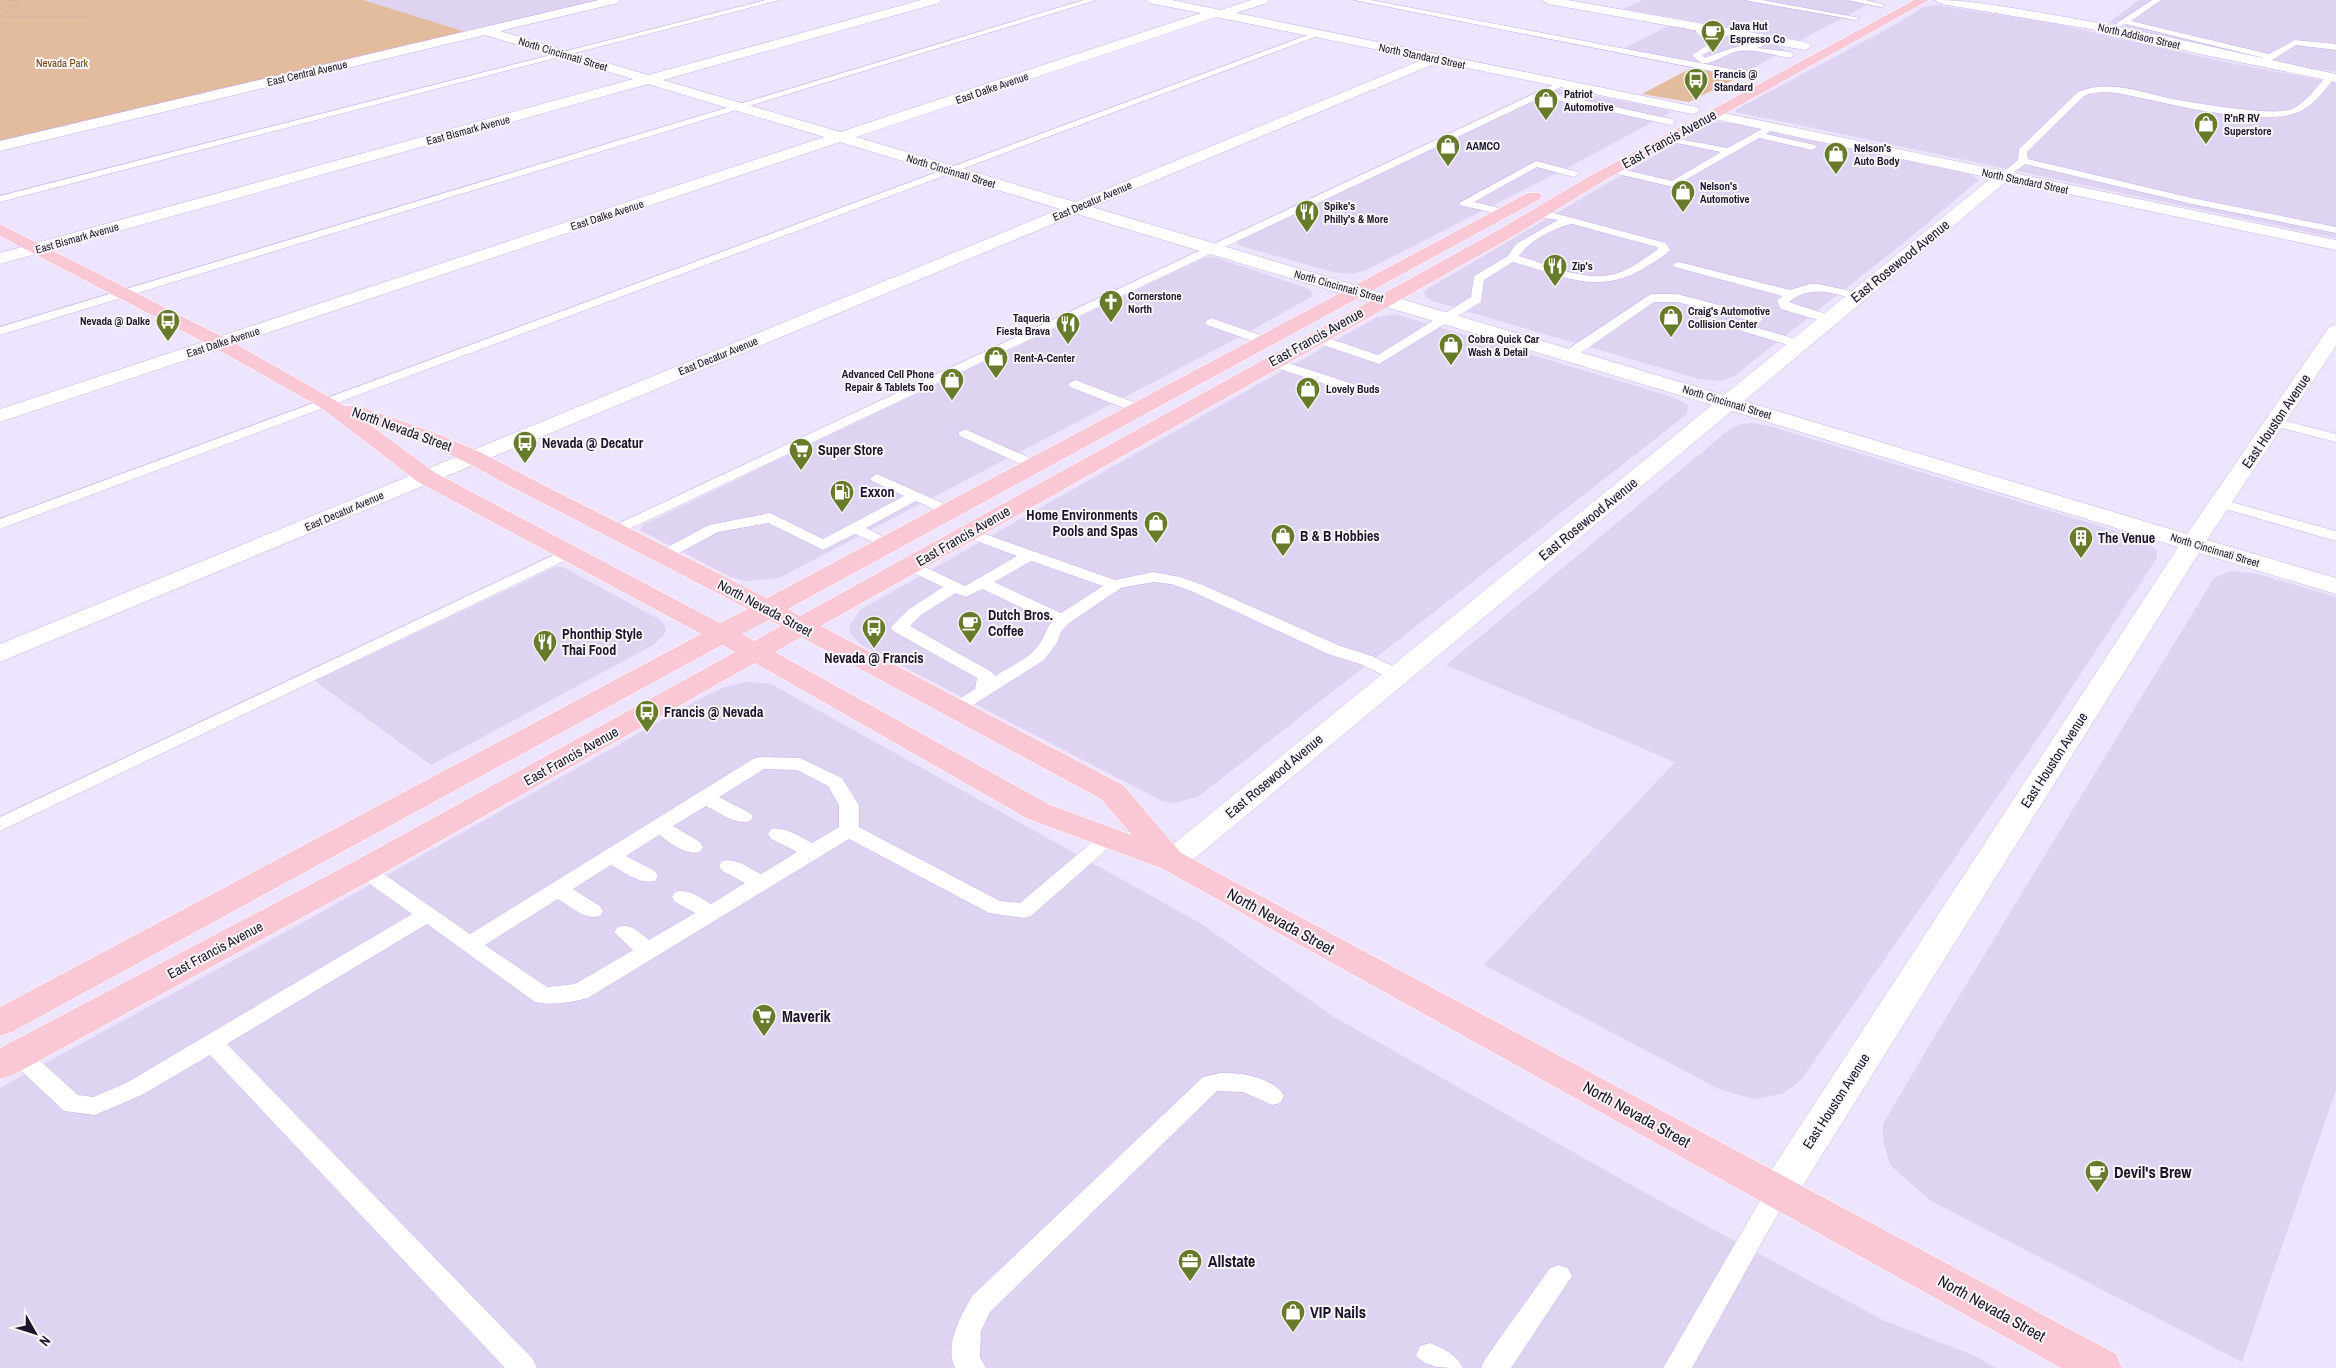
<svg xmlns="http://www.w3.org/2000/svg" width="2336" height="1368" font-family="'Archivo Narrow',sans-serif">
  <rect width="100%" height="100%" fill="#ede4fe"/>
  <!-- built -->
  <path fill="#ded4f1" d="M363 0H601L463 31Z
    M1643 0H1876L1801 40 1623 9Z
    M2139 0H2336V72L2286 64 2108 23Z
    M1936 5 2052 23 2230 63 2336 83V238L1736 112V110L1741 107 1891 27 1924 7Z
    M1670 25 1773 44 1786 50 1744 73 1622 49Z
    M1558 89 1660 108 1671 112 1569 167 1366 270 1352 274 1333 272 1237 245 1239 241Z
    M1712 122 1732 123 1969 174 1979 180 1901 245 1734 376 1722 381 1699 379 1432 301 1426 297 1424 292 1429 288Z
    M1214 257 1304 287 1311 291 1313 296 1243 335 779 578 746 581 731 577 640 530 643 525 769 464 1204 258Z
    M1395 314 1673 397 1688 405 1687 414 1198 797 1175 803 1162 801 860 644 850 633V625L860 610 1377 317Z
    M1753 423 1769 426 2136 537 2157 550V558L2049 722 1801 1080 1782 1094 1753 1099 1719 1089 1484 965 1675 762 1446 665 1730 429 1740 424Z
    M556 567H563L662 621 666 629 664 635 653 645 431 765 315 681Z
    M2231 571 2258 574 2336 597V1090L2242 1362 1931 1201 1890 1165 1883 1140V1124L1933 1039 2214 578Z
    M747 682 771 684 1200 923 1334 1017 1649 1195 1883 1320 1975 1356 1996 1368H0V1088L320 913 696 701 724 687Z"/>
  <!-- green -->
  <path fill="#e2bc9d" d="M0 0H363L463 31 453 35 0 142Z
    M1693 67 1737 78 1689 102 1642 94Z"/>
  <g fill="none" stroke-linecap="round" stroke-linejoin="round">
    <defs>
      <path id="service" d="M766 0H779L0 202V196Z
        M1084 0H1096L0 335V327Z
        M1354 0H1370L1752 73 1756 76 1752 79Z
        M1744 0H1762L1860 18 1856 20Z
        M1847 0H1865L1885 5 1881 7Z
        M2152 0H2161L2131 21 2269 54 2295 40 2336 44V50L2296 45 2263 66 2259 63 2264 58 2126 24 2117 27V23Z
        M1697 25H1703L1704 31 1716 42 1712 50 1702 55 1705 58C1726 49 1747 44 1769 38L1773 40 1772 42 1757 48 1790 52 1794 55 1790 58C1774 55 1754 49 1739 51 1726 53 1714 65 1701 63L1692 55 1706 46 1708 43 1696 32Z
        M1316 32 1323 34 0 529V519Z
        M2328 75 2335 77C2326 89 2312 108 2296 113 2259 126 2180 106 2141 98 2122 94 2102 88 2084 96L2027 152 2028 159 2192 198 2336 227V233L2192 204 2025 164 2007 178H1999L1998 176 2018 160 2019 149 2078 92C2109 78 2147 94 2178 100 2202 104 2226 108 2250 110 2263 111 2279 113 2292 109 2306 103 2317 86 2328 75Z
        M1559 82 1566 84 1550 93 1671 119 1676 122 1671 125 1542 97 621 533 616 535 608 530 611 527Z
        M1771 124 1776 127 1766 134 1815 145 1817 147 1812 150 1759 138 1673 187 1609 172 1608 170 1613 167 1672 181 1721 152 1667 141V137L1728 148Z
        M1536 161 1578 172 1579 174 1574 177 1537 167 1474 202 1507 210V214L1503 215 1460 205 1459 203Z
        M1537 211 1554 213 1666 243 1670 250C1664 257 1655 261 1648 266 1599 297 1563 276 1513 262L1484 280 1481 302 1379 364 1311 341 1309 338 1315 334 1319 335 1378 355 1471 297 1474 276 1508 256 1516 244 1558 220 1533 216V212ZM1572 224 1657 247 1658 249C1644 259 1627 272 1610 275 1581 281 1547 264 1519 256 1528 242 1555 227 1572 224Z
        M1679 262 1790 290 1810 284H1818L1861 293 1863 296 1857 300C1832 293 1811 284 1789 302L1832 316 1834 319 1832 322 1828 323 1781 309 1777 301 1782 296 1675 267 1673 265 1675 263Z
        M1651 294H1677L1761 316 1763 319 1755 327 1802 341 1804 344 1798 348 1742 331 1740 328 1748 320 1677 302H1654L1575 357H1565L1564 354 1565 351Z
        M1211 318 1269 338 1271 341 1265 345 1261 344 1207 325 1205 322Z
        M1273 358 1356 385 1358 388 1356 391H1346L1268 365 1267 362Z
        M1075 380 1144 406 1146 409 1144 412H1134L1070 387 1068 384Z
        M2274 418 2336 434V442L2269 425 2267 422 2269 419Z
        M965 429 1039 462 1041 465 1039 468H1029L960 436 958 433Z
        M877 474 954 508 957 511 949 516 916 501 866 528 893 541 896 544 893 547 888 549 855 534 823 550 768 523 718 532 670 558H658L656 555 658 552 709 525 770 513 823 539 904 496 872 481 870 478Z
        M2220 499 2336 531V541L2215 506 2213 503 2215 500Z
        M968 528 1115 580 1153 572 1180 577 1203 585 1340 646 1372 656 1403 671 1406 675 1403 679H1391L1360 664 1328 654 1191 591 1171 584 1153 582 1121 588 1068 624 1061 632 1057 643 1044 660 961 713H949L946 709 949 705 975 689 977 678 893 631 891 627 909 609 943 587 905 569 903 566 905 563H917L965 586 1017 556 963 536 960 533 963 530ZM1031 561 1103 586 1061 613 994 582ZM982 589 1052 622C1046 628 1045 636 1040 643 1031 658 1009 667 995 676L992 672 910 626 921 615 956 593 966 597Z
        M571 547 577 549 579 552 577 555 0 831V817Z
        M760 757 800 758 842 778 859 805V827L1000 901 1020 903 1104 832 1111 830 1118 832 1121 837 1031 916 1024 918 989 913 849 839 588 998C573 1002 550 1006 535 1002L427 924 227 1044 533 1359 537 1368H505L210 1055 142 1095 95 1115 64 1111 11 1061 8 1055 11 1049 19 1046 27 1049 78 1095 93 1097 126 1083 412 914 357 875 354 870 357 865 364 863 371 865 470 934 753 759ZM764 769 797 770 828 786 839 805V827L812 843C800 837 785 826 771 829L768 834 771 839 797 852 761 874C749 868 736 857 722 861L719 866 722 871 745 883 711 904C699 897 688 888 675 892L672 897 675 902 695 913 649 940C639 932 631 923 618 927L614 932 633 950 575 984 547 987 485 945 558 899C571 907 585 921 600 916L603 911 600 906 573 889 611 865C624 872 640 885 655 881L658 876 655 871 626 856 659 835C671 843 685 856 700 852L703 847 700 842 673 826 706 806C719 812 735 826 750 821L753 817 750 813 719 797Z
        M1220 1073C1240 1072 1274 1077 1284 1096L1280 1103 1272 1105 1243 1092 1217 1091 990 1312 981 1331 980 1357 986 1368H955C944 1345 961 1316 972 1296L1203 1077Z
        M1778 1182 1787 1185 1790 1192 1692 1368H1663L1769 1185Z
        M1559 1265 1568 1268 1572 1276 1511 1368H1481L1485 1359 1550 1268Z
        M1430 1343C1443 1348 1457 1355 1463 1368 1444 1368 1425 1368 1416 1355L1420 1346Z"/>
      <path id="minor" d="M599 0H620L618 3 500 31 648 75 921 0H941L939 3 663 80 840 132 1201 13 1149 3 1147 0H1171L1221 10 1251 0H1269L1267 3 1236 13 1697 107 1699 110 1697 113 1692 114 1439 62 1092 207 1724 395 1991 178 1714 119 1707 115 1709 112 1714 111 2336 240V250L2007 181 1744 401 2187 534 2329 327 2336 325V346L2207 540 2336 578V594L2199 553 1792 1203 1778 1208 1764 1203 1759 1192 1764 1181 2178 547 1732 411 1183 868 1172 872 1161 868 1156 861 1161 854 1712 405 1077 214 0 662V644L1060 209 840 142 0 422V409L824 137 648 84 0 264V253L633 79 485 35 0 151V141ZM1216 17 1424 59 1075 202 856 137Z
        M1542 0H1568L1805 42 1812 46 1805 50 1548 4Z"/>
      <path id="tertiary" d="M1935 0C1973 0 2011 8 2048 14 2145 30 2240 54 2336 74V82L2200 54 2108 32 1941 4Z"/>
      <path id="primary" d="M1914 0H1929L1600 183 1512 237 821 626 1123 785 1181 853 2116 1354 2122 1368H2061L1161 868 1028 819 755 663 375 878 13 1075 0 1079V1048L353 862 735 652 722 645 12 1032 0 1036V1007L701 634 418 482 320 407 213 347 0 236V224L227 339 345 406H358C416 426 464 441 518 472L767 598 1528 193H1540L1542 196 1540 199 788 609 800 616 1500 229 1588 177ZM370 425C417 440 459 456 502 482L748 609 720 623 434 472ZM769 620 781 626 754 641 742 634ZM801 637 1101 799 1132 835 1050 805 775 652Z"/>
    </defs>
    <!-- service casing -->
    <use href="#service" stroke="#c8b1ef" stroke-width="1"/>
    <!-- minor casing -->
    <use href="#minor" stroke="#c8b1ef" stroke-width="1"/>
    <!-- tertiary casing -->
    <use href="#tertiary" stroke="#c8b1ef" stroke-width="1"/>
    <!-- primary casing -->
    <use href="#primary" stroke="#fff" stroke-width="1"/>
    <!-- path -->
    <path stroke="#958ca5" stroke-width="1" stroke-dasharray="0.5 2" stroke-linecap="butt" d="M6 0 19 2 2 16 5 17H93"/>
    <!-- service -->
    <use href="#service" fill="#fff" fill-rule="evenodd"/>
    <!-- minor -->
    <use href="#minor" fill="#fff" fill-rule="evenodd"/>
    <!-- tertiary -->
    <use href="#tertiary" fill="#fff" fill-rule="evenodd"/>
    <!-- primary -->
    <use href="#primary" fill="#fac7d5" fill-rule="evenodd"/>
  </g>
  <!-- icons -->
  <defs>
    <symbol id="cafe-pin" viewBox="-11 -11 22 30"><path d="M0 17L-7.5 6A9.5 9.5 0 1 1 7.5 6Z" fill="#687b2b" stroke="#f6f6f6"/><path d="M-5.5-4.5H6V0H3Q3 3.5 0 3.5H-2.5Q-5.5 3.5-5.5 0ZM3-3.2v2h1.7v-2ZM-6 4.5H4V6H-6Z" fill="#fff"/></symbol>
    <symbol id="bus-pin" viewBox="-11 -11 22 30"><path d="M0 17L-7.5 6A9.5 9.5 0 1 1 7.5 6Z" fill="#687b2b" stroke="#f6f6f6"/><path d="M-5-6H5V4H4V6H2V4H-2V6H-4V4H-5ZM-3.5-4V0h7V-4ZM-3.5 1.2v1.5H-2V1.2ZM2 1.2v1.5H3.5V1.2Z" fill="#fff"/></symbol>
    <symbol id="shop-pin" viewBox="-11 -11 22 30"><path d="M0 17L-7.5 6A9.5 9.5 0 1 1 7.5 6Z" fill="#687b2b" stroke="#f6f6f6"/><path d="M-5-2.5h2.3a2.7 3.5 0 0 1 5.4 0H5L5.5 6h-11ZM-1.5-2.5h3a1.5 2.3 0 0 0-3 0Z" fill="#fff"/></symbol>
    <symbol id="restaurant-pin" viewBox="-11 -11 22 30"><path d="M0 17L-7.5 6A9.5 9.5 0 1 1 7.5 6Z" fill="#687b2b" stroke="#f6f6f6"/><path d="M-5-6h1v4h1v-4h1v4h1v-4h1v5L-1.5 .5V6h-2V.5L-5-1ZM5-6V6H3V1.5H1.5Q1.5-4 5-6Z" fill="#fff"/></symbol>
    <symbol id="church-pin" viewBox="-11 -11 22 30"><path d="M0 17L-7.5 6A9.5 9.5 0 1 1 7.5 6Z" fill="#687b2b" stroke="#f6f6f6"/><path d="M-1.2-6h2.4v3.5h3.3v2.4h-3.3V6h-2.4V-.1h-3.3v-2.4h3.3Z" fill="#fff"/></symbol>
    <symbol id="supermarket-pin" viewBox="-11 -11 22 30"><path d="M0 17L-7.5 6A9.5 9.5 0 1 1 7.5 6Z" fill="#687b2b" stroke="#f6f6f6"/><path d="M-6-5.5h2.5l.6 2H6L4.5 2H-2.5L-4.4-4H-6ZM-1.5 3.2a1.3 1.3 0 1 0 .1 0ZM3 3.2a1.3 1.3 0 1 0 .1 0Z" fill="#fff"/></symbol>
    <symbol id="fuel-pin" viewBox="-11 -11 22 30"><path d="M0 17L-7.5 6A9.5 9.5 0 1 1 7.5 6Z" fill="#687b2b" stroke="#f6f6f6"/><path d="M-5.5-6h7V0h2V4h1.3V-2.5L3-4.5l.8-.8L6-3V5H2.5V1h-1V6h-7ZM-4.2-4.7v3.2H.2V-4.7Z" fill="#fff"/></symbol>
    <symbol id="building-pin" viewBox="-11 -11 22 30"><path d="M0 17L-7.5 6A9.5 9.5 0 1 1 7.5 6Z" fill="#687b2b" stroke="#f6f6f6"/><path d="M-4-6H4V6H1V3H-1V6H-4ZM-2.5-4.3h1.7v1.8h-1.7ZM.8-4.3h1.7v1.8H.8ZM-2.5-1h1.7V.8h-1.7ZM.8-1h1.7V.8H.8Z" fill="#fff"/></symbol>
    <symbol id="office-pin" viewBox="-11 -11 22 30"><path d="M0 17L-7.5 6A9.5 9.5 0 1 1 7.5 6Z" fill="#687b2b" stroke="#f6f6f6"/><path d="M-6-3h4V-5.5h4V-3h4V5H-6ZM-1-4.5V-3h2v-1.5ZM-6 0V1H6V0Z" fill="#fff"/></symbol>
  </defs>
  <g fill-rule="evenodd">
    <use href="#cafe-pin" x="1699" y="18" width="28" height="38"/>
    <use href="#bus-pin" x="1682" y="66" width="28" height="38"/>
    <use href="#shop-pin" x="1532" y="86" width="28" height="38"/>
    <use href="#shop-pin" x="2192" y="110" width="28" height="38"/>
    <use href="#shop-pin" x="1434" y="132" width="28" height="38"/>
    <use href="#shop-pin" x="1822" y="140" width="28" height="38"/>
    <use href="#shop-pin" x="1669" y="178" width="28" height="38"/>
    <use href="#restaurant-pin" x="1293" y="198" width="28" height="38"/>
    <use href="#restaurant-pin" x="1541" y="252" width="28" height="38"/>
    <use href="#church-pin" x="1097" y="288" width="28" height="38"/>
    <use href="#shop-pin" x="1657" y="303" width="28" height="38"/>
    <use href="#bus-pin" x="154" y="307" width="28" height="38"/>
    <use href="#restaurant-pin" x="1054" y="310" width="28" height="38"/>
    <use href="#shop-pin" x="1437" y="331" width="28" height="38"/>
    <use href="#shop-pin" x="982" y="344" width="28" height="38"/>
    <use href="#shop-pin" x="938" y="366" width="28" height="38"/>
    <use href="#shop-pin" x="1294" y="375" width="28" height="38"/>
    <use href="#bus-pin" x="511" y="429" width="28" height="38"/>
    <use href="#supermarket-pin" x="787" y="436" width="28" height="38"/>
    <use href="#fuel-pin" x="828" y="478" width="28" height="38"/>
    <use href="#shop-pin" x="1142" y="509" width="28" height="38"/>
    <use href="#shop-pin" x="1269" y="522" width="28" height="38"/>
    <use href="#building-pin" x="2067" y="524" width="28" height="38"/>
    <use href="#cafe-pin" x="956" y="609" width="28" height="38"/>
    <use href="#bus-pin" x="860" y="614" width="28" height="38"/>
    <use href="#restaurant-pin" x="531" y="628" width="28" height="38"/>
    <use href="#bus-pin" x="633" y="698" width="28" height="38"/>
    <use href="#supermarket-pin" x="750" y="1002" width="28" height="38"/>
    <use href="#cafe-pin" x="2083" y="1158" width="28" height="38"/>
    <use href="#office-pin" x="1176" y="1247" width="28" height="38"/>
    <use href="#shop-pin" x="1279" y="1298" width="28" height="38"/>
  </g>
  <g text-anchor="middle" stroke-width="4" stroke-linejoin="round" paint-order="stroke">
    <!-- far-poi labels -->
    <g font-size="11" font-weight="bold" fill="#1e142b" stroke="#f6f6f6" text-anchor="start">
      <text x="1730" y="30">Java Hut<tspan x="1730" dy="13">Espresso Co</tspan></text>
      <text x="1714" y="78">Francis @<tspan x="1714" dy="13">Standard</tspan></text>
      <text x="1564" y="98">Patriot<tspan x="1564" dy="13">Automotive</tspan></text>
      <text x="2224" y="122">R'nR RV<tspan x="2224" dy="13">Superstore</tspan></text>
      <text x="1466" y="150">AAMCO</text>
      <text x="1854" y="152">Nelson's<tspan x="1854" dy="13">Auto Body</tspan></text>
      <text x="1700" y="190">Nelson's<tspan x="1700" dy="13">Automotive</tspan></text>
      <text x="1324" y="210">Spike's<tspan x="1324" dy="13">Philly's &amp; More</tspan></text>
      <text x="1572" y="270">Zip's</text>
      <text x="1128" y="300">Cornerstone<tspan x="1128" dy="13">North</tspan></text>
      <text x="1688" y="315">Craig's Automotive<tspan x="1688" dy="13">Collision Center</tspan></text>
      <text x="1050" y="322" text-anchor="end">Taqueria<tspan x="1050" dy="13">Fiesta Brava</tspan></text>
      <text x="150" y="325" text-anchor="end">Nevada @ Dalke</text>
      <text x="1468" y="343">Cobra Quick Car<tspan x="1468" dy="13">Wash &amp; Detail</tspan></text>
      <text x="1014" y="362">Rent-A-Center</text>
      <text x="934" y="378" text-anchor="end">Advanced Cell Phone<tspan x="934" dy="13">Repair &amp; Tablets Too</tspan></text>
      <text x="1326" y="393">Lovely Buds</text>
    </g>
    <!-- far-street labels -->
    <g font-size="11" fill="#1e142b" stroke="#f6f6f6">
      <text transform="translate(2139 36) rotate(13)" y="4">North Addison Street</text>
      <text transform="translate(563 54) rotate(17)" y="4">North Cincinnati Street</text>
      <text transform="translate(1422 56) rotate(12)" y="4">North Standard Street</text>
      <text transform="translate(307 73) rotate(-13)" y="4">East Central Avenue</text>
      <text transform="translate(992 88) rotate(-19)" y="4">East Dalke Avenue</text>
      <text transform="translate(468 130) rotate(-15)" y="4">East Bismark Avenue</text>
      <text transform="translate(951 171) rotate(17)" y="4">North Cincinnati Street</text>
      <text transform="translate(2025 181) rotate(12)" y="4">North Standard Street</text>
      <text transform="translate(1092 201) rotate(-23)" y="4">East Decatur Avenue</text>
      <text transform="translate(607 215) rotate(-18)" y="4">East Dalke Avenue</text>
      <text transform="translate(77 238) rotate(-16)" y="4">East Bismark Avenue</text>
      <text transform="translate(1339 286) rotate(16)" y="4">North Cincinnati Street</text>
      <text transform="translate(223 342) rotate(-18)" y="4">East Dalke Avenue</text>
      <text transform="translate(718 356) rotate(-22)" y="4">East Decatur Avenue</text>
      <text transform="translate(1727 402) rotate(17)" y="4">North Cincinnati Street</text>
      <text transform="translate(344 511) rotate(-23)" y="4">East Decatur Avenue</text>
      <text transform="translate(2215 550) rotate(17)" y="4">North Cincinnati Street</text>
    </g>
    <!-- far-park labels -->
    <g font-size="11" fill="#76440e" stroke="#f6f6f6">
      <text x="62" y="67">Nevada Park</text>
    </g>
    <!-- street labels -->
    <g font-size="14" fill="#1e142b" stroke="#f6f6f6">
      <text transform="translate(1669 139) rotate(-29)" y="5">East Francis Avenue</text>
      <text transform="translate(1900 261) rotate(-39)" y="5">East Rosewood Avenue</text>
      <text transform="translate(1316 337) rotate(-29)" y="5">East Francis Avenue</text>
      <text transform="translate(2276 421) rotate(-56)" y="5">East Houston Avenue</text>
      <text transform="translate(402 429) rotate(20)" y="5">North Nevada Street</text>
      <text transform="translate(1588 519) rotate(-39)" y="5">East Rosewood Avenue</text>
      <text transform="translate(963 536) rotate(-30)" y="5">East Francis Avenue</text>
      <text transform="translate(765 608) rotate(28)" y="5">North Nevada Street</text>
      <text transform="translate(571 756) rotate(-29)" y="5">East Francis Avenue</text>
      <text transform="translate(2054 760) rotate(-57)" y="5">East Houston Avenue</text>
      <text transform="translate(1274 776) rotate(-40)" y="5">East Rosewood Avenue</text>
      <text transform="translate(215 950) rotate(-28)" y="5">East Francis Avenue</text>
      <text transform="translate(1836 1101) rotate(-57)" y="5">East Houston Avenue</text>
    </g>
    <!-- poi labels -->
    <g font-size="14" font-weight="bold" fill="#1e142b" stroke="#f6f6f6" text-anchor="start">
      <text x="542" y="448">Nevada @ Decatur</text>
      <text x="818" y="455">Super Store</text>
      <text x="860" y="497">Exxon</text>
      <text x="1138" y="520" text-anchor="end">Home Environments<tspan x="1138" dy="16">Pools and Spas</tspan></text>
      <text x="1300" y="541">B &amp; B Hobbies</text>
      <text x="2098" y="543">The Venue</text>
      <text x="988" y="620">Dutch Bros.<tspan x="988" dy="16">Coffee</tspan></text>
      <text x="562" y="639">Phonthip Style<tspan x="562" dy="16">Thai Food</tspan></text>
      <text x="874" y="663" text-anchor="middle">Nevada @ Francis</text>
      <text x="664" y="717">Francis @ Nevada</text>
    </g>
    <!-- near-street labels -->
    <g font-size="16" fill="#1e142b" stroke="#f6f6f6">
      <text transform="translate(1281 921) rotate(29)" y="6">North Nevada Street</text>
      <text transform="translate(1637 1114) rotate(29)" y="6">North Nevada Street</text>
      <text transform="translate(1992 1308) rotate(29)" y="6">North Nevada Street</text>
    </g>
    <!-- near-poi labels -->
    <g font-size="16" font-weight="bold" fill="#1e142b" stroke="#f6f6f6" text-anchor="start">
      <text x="782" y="1022">Maverik</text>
      <text x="2114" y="1178">Devil's Brew</text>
      <text x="1208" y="1267">Allstate</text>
      <text x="1310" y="1318">VIP Nails</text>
    </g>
  </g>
  <!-- north arrow -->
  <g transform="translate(35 1333) rotate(129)" stroke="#f6f6f6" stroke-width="4" paint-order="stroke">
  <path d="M0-4L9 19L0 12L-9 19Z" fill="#1e142b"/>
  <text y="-8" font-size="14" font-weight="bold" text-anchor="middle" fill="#1e142b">N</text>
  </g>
</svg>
